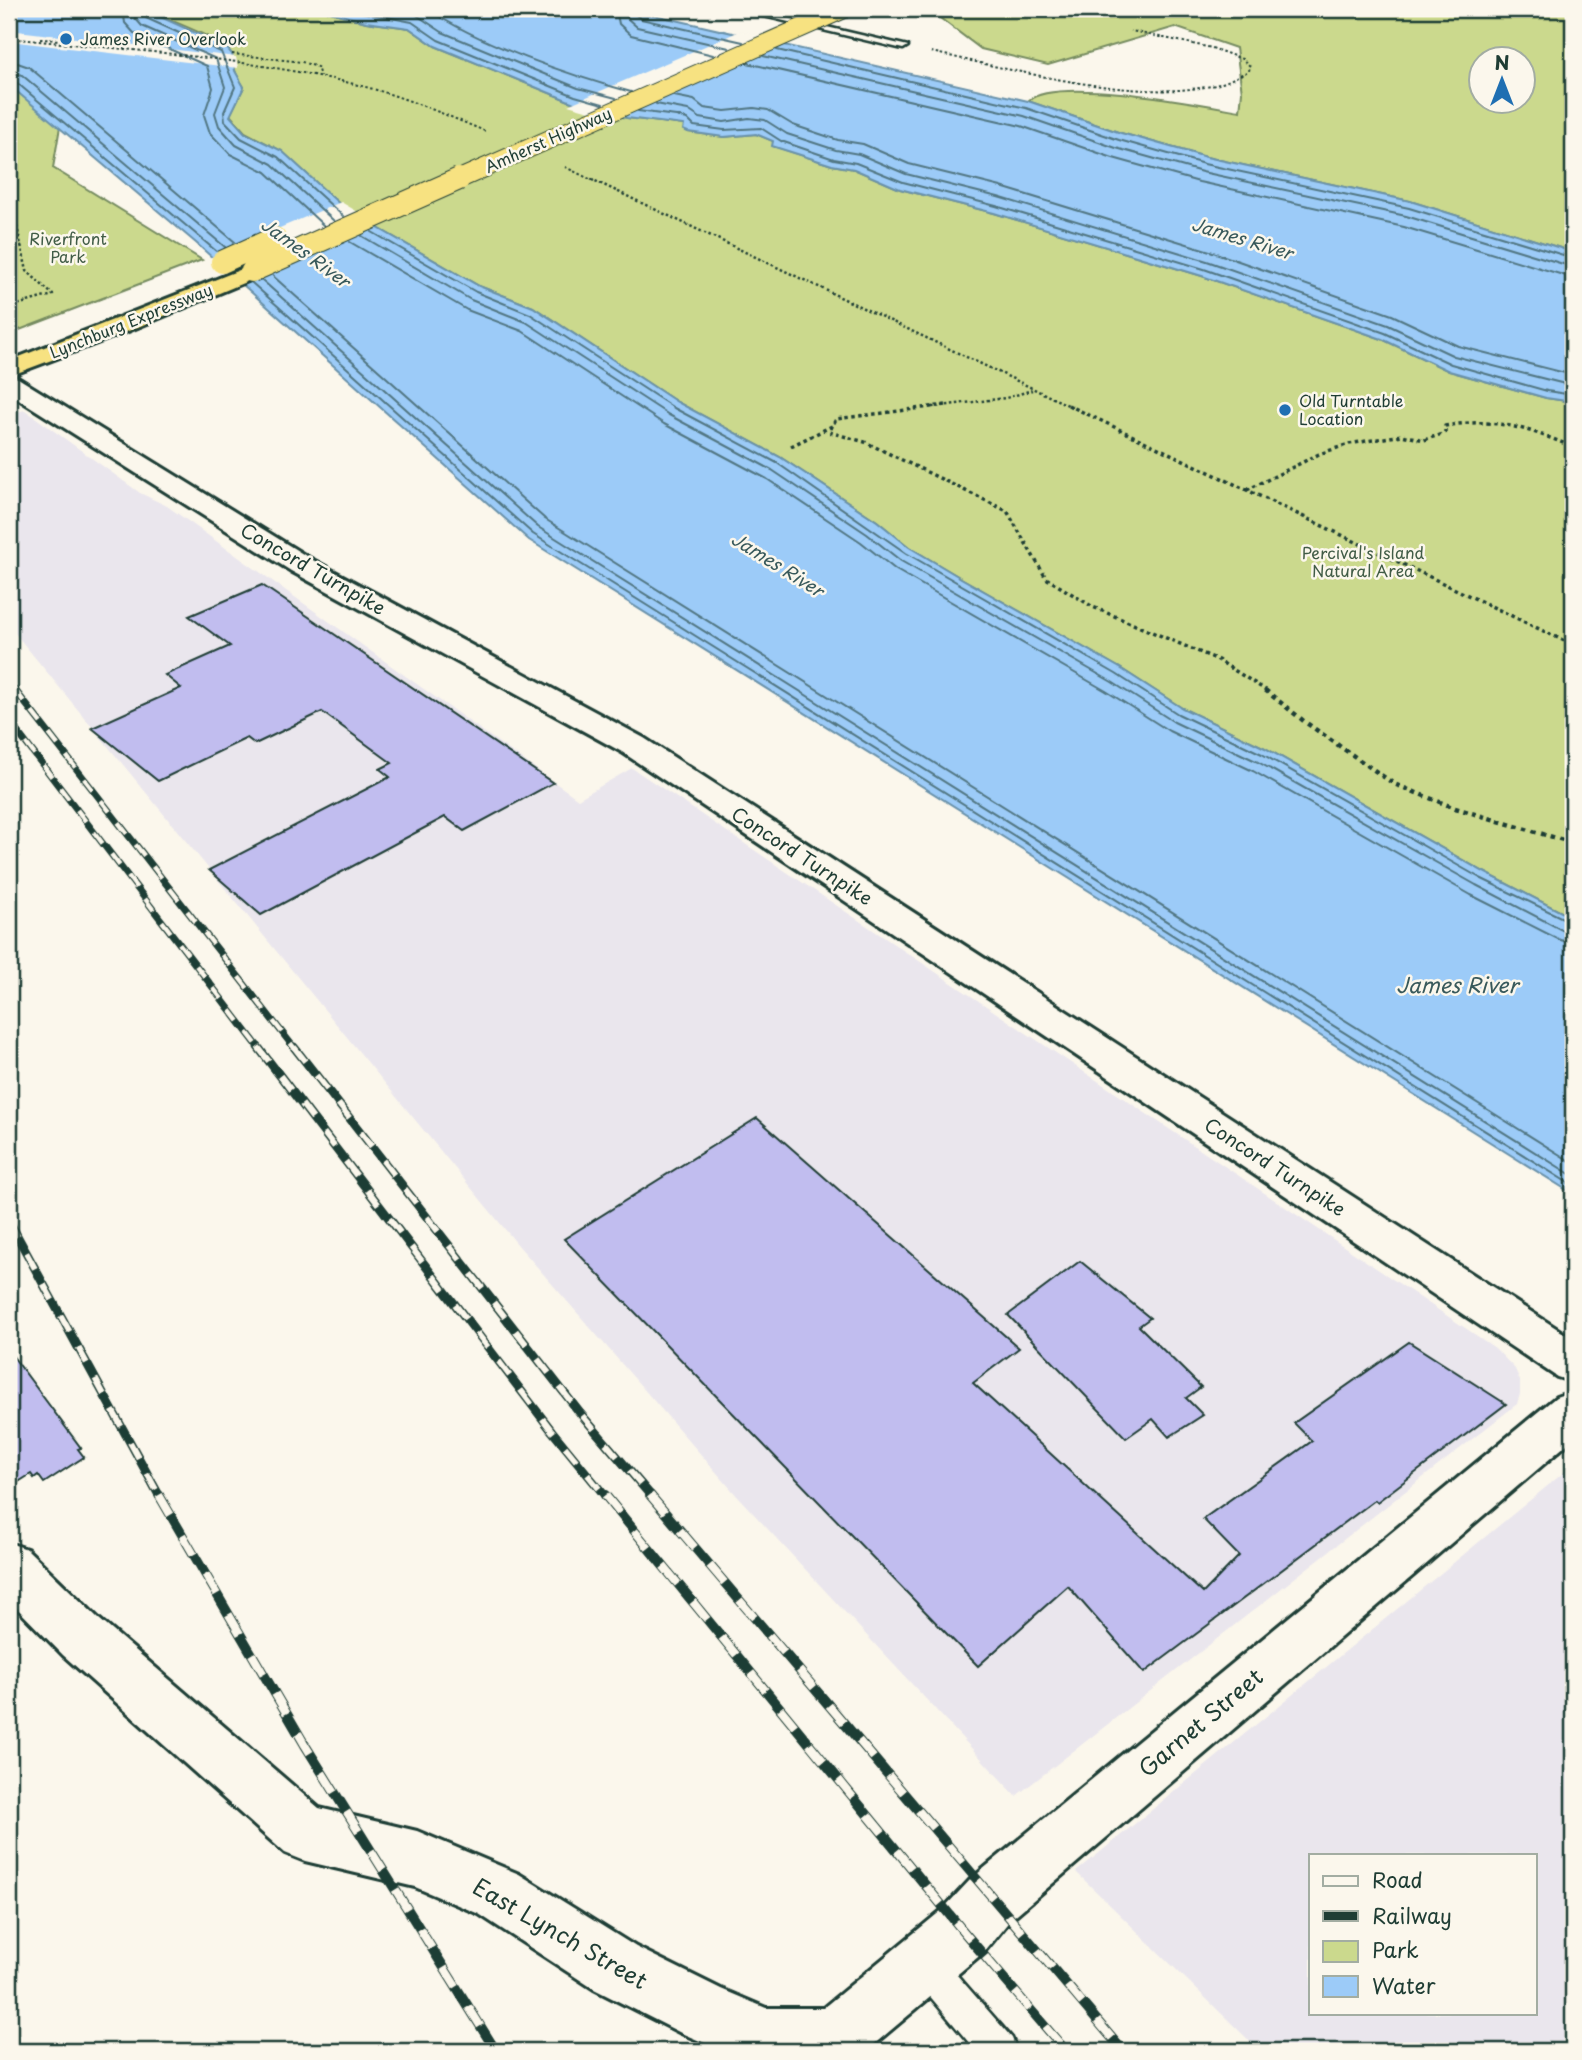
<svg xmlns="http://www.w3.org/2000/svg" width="1582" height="2060" font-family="'Playpen Sans',sans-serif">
  <rect width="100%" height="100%" fill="#fbf7ec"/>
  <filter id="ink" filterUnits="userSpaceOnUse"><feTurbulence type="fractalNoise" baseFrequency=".0143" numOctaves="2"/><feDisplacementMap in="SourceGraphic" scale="14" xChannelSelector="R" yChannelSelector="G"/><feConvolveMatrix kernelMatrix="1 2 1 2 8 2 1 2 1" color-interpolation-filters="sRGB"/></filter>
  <g filter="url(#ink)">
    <!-- built -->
    <path fill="#eae6ed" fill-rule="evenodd" d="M25 410 140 493 167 506 578 799 632 768 1495 1348 1515 1369 1520 1381V1394L1517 1404 1016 1796 738 1497 518 1245 9 626V414Z
      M1573 1465V2051H1260L1076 1872ZM1311 1855H1535V2013H1311Z"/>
    <!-- green -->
    <path fill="#cbd98d" stroke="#758b60" stroke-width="2" fill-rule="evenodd" d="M135 9H320L366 22 409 28 435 46 579 105 627 118 684 125 688 132 724 137 756 134 773 141V146L832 165 854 169 900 189 994 213 1202 276 1382 339 1449 371 1546 398 1573 402V918L1484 872 1265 748 1182 708 1120 668 961 578 909 547 877 521 780 457 677 402 533 307 479 286 345 209 282 151 245 132 230 115 244 87C242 83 238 78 236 73 233 66 234 58 230 52 222 39 151 11 135 9Z
      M966 9H1573V252L1410 201 1206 157 1121 133 1028 101C1055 76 1200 104 1240 111L1242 92 1236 48 1175 27 1048 65 981 49 940 18ZM1480 60H1522V102H1480Z
      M9 47 64 103 53 168 202 260 9 334Z"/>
    <!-- water -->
    <path fill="#9ccbf8" stroke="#6a92aa" stroke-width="2" d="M9 9 145 10 225 46 232 54 235 71 244 87 230 116 245 133 282 151 345 209 479 286 533 307 677 402 780 457 877 521 909 547 961 578 1120 668 1182 708 1265 748 1484 872 1573 918V1194L529 540 196 243 9 85Z
      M320 9H628L1028 101 1121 133 1206 157 1410 201 1573 252V402L1546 398 1449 371 1382 339 1202 276 994 213 900 189 854 169 832 165 772 146 773 141 756 134 724 137 688 132 683 130 684 125 627 118 579 105 435 46 409 28 366 22Z"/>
    <!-- pier -->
    <path fill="#fbf7ec" d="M9 30 236 57 238 68 9 41Z
      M740 31 782 41 611 117 568 105Z
      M341 202 375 222 236 283 209 258Z"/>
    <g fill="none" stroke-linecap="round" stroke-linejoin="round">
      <!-- shore -->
      <path stroke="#517682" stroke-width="2" d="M123 9 125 23 134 33 207 66 213 88 204 115 210 133 230 154 266 172 323 225
        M133 9 135 18 142 26 216 59 225 87 215 113 219 126 236 145 272 164 334 221
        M142 9 146 18 221 52 235 87 224 112 225 121 241 138 278 157 343 216
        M346 9 412 22 438 40 575 96 603 104
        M386 9 415 14 442 32 578 88 616 98
        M427 9C482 45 568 75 631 92
        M616 9 619 24 631 35 713 55
        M626 9 628 19 637 27 729 48
        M635 9 636 15 641 19 743 42
        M777 50 1026 108 1119 140 1204 164 1409 208 1573 258
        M763 56 1024 116 1116 148 1202 172 1406 216 1573 267
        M9 60 29 67 235 242
        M747 63 1021 126 1113 158 1199 182 1404 227 1573 278
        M9 71 22 75 225 247
        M9 80 16 82 216 251
        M674 96 694 100 704 108 725 111 754 108 768 110 793 125 838 140 863 144 909 164 1001 187 1210 251 1392 315 1458 346 1573 375
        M656 104 688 110 700 118 724 122 749 118 765 120 787 134 836 150 859 154 906 174 998 197 1207 261 1388 325 1454 356 1573 386
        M638 111 676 116 687 119 694 126 724 130 761 128 781 141 834 159 856 163 903 182 996 206 1204 269 1385 333 1451 364 1547 391 1573 395
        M372 232 476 292 530 314 674 408 777 463 906 553 1116 674 1178 714 1262 754 1480 878 1573 923
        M362 236 471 300 526 322 669 415 772 470 867 534 901 561 1112 682 1174 722 1258 762 1476 885 1564 931 1573 932
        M350 242 467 310 522 331 664 424 767 479 861 542 896 570 1106 691 1169 731 1253 771 1471 895 1560 940 1573 943
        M273 276 545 519 1573 1163
        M262 280 538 527 1573 1176
        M252 283 533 534 1573 1186"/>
    </g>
    <!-- building -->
    <path fill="#c1bdef" stroke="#1f3d34" stroke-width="2" d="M262 585 553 783 464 831 445 817 261 915 209 870 390 777 380 769 392 763 322 712 255 744 247 738 158 781 92 728 181 688 165 675 230 646 189 616Z
      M757 1118 1019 1348 973 1383 1203 1593 1239 1556 1203 1519 1312 1441 1294 1423 1409 1342 1506 1404 1377 1502 1375 1500 1144 1673 1068 1586 978 1666 564 1239Z
      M1080 1261 1150 1318 1139 1326 1201 1387 1186 1398 1203 1415 1169 1437 1153 1419 1126 1438 1008 1315Z
      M9 1351 81 1448 78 1449 84 1457 44 1483 38 1475 34 1478 31 1474 9 1488Z"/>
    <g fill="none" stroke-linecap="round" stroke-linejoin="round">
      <defs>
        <path id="service" d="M734 9H750L908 46 903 49Z
          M924 1945 936 1951 1012 2038 1017 2051H976L912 1975 906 1963 912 1951Z"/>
        <path id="minor" d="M1573 1391V1439L1011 1919 984 1952 866 2051H724L681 2033 594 1989 479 1914 415 1887 305 1861 285 1853 63 1655 9 1600V1543L27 1549 99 1619 319 1808 417 1831 519 1874 636 1947 721 1989 766 2008H823L942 1910 971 1879 1556 1397Z"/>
        <path id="tertiary" d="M9 376 18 378 311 559 644 738 1573 1339V1382L1557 1377 622 752 291 571 9 393Z"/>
        <path id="motorway" d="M252 265 260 266 263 271 260 276 121 334 9 376V361Z"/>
      </defs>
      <!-- service casing -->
      <use href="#service" stroke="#1f3d34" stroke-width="5"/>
      <!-- minor casing -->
      <use href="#minor" stroke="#1f3d34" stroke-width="6"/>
      <!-- tertiary casing -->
      <use href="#tertiary" stroke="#1f3d34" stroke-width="6"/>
      <!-- motorway casing -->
      <use href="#motorway" stroke="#1f3d34" stroke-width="6"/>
      <!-- path-far3 -->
      <path stroke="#1f3d34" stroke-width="2" stroke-dasharray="2.5 2.5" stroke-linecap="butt" d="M9 38C127 50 247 57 362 86 405 97 446 115 487 132
        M40 39 63 40
        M931 52C1010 69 1141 105 1219 84 1229 81 1239 75 1249 71L1250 66 1242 59 1212 48 1131 31
        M232 54 302 62 317 67 320 76
        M565 167 594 181"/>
      <!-- path-far2 -->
      <path stroke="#1f3d34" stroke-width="2.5" stroke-dasharray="2.5 2.5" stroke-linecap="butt" d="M591 179 1072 407
        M9 192 27 271 53 295 9 307
        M932 407 1006 398 1032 390"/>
      <!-- path-far1 -->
      <path stroke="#1f3d34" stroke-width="3.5" stroke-dasharray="3.5 3.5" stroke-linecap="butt" d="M946 405 836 419 829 432 865 442 1007 511 1046 578 1093 607 1218 660 1267 691
        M1068 405 1573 645
        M791 446 832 426
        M1247 490 1319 454 1349 444 1402 435 1424 440 1445 433V426C1496 417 1526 428 1573 447"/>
      <!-- path -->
      <path stroke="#1f3d34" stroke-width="4.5" stroke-dasharray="4.5 4.5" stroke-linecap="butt" d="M1265 690 1305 722 1394 784 1455 808 1573 843"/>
      <!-- service -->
      <use href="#service" fill="#fbf7ec" fill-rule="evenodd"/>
      <!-- minor -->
      <use href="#minor" fill="#fbf7ec" fill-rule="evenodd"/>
      <!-- tertiary -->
      <use href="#tertiary" fill="#fbf7ec" fill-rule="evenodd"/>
      <!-- motorway -->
      <use href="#motorway" fill="#f7e281" fill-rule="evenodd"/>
      <defs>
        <path id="rail-far3" d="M9 682 16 691"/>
        <path id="rail-far2" d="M15 690 295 1049
          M9 721 260 1049"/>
        <path id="rail-far1" d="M258 1047 552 1431 606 1497
          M294 1047 580 1413 652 1497
          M9 1221 160 1497"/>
        <path id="rail" d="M159 1495 305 1745 496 2051
          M605 1495 963 1931 1066 2051
          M650 1495 1123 2051"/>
      </defs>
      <!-- rail-far3 casing -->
      <use href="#rail-far3" stroke="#1f3d34" stroke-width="5"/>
      <!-- rail-far2 casing -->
      <use href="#rail-far2" stroke="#1f3d34" stroke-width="7"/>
      <!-- rail-far1 casing -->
      <use href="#rail-far1" stroke="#1f3d34" stroke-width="9"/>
      <!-- rail casing -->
      <use href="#rail" stroke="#1f3d34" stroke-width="10"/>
      <!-- rail-far3 -->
      <use href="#rail-far3" stroke="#fbf7ec" stroke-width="3.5" stroke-dasharray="11" stroke-linecap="butt"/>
      <!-- rail-far2 -->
      <use href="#rail-far2" stroke="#fbf7ec" stroke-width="4.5" stroke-dasharray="14" stroke-linecap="butt"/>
      <!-- rail-far1 -->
      <use href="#rail-far1" stroke="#fbf7ec" stroke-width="6" stroke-dasharray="18" stroke-linecap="butt"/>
      <!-- rail -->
      <use href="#rail" stroke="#fbf7ec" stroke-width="8" stroke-dasharray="23" stroke-linecap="butt"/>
      <defs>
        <path id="motorway-bridge-far1" d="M455 181 844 9"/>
        <path id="motorway-bridge" d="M222 262 275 238
          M252 271 459 179"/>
      </defs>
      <!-- motorway-bridge-far1 casing -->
      <use href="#motorway-bridge-far1" stroke="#1f3d34" stroke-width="20" stroke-linecap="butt"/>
      <!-- motorway-bridge casing -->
      <use href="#motorway-bridge" stroke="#1f3d34" stroke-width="24" stroke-linecap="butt"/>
      <!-- motorway-bridge-far1 -->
      <use href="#motorway-bridge-far1" stroke="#f7e281" stroke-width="18"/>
      <!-- motorway-bridge -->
      <use href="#motorway-bridge" stroke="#f7e281" stroke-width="22"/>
    </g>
  </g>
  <!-- markers -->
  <g fill="#1f6fb2" stroke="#fbf7ec" stroke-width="2.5">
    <circle cx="66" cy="39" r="7"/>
    <circle cx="1285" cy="410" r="7"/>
  </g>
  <g text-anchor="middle" stroke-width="5" stroke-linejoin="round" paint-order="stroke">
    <!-- far-poi labels -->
    <g font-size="16" fill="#1f3d34" stroke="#fbf7ec" text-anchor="start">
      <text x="80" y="45">James River Overlook</text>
      <text x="1299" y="407">Old Turntable<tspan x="1299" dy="18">Location</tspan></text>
    </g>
    <!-- far-street labels -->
    <g font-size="16" fill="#1f3d34" stroke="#fbf7ec">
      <text transform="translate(548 140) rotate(-24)" y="6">Amherst Highway</text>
      <text transform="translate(131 321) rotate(-22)" y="6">Lynchburg Expressway</text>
    </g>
    <!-- far-park labels -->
    <g font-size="16" fill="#415c46" stroke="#fbf7ec">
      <text x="68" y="245">Riverfront<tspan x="68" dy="18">Park</tspan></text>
      <text x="1363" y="559">Percival's Island<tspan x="1363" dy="18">Natural Area</tspan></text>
    </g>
    <!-- far-water labels -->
    <g font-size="18" font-style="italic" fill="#38595b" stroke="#fbf7ec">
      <text transform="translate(1242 239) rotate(17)" y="6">James River</text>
      <text transform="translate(305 253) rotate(36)" y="6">James River</text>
      <text transform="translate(777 565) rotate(32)" y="6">James River</text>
    </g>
    <!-- street labels -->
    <g font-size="19" fill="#1f3d34" stroke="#fbf7ec">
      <text transform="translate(313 569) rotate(30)" y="7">Concord Turnpike</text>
      <text transform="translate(802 856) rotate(33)" y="7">Concord Turnpike</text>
      <text transform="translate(1275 1167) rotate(33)" y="7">Concord Turnpike</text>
    </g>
    <!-- water labels -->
    <g font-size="21" font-style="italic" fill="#38595b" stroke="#fbf7ec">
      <text x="1457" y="993">James River</text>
    </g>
    <!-- near-street labels -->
    <g font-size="23" fill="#1f3d34" stroke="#fbf7ec">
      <text transform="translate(1201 1723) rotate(-40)" y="8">Garnet Street</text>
      <text transform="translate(560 1934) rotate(30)" y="8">East Lynch Street</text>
    </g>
  </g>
  <!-- margin -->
  <rect width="1582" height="2060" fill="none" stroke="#fbf7ec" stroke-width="35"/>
  <rect x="18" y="18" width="1547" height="2025" fill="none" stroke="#1f3d34" stroke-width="2.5" filter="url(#ink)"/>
  <!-- legend -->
  <rect x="1309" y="1854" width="228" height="161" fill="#fbf7ec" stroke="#a3ada2" stroke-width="2"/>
  <rect x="1323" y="1876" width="35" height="10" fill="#fbf7ec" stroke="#a3ada2" stroke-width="2"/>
  <text x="1372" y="1888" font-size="21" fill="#1f3d34">Road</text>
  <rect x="1323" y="1911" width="35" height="10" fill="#1f3d34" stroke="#a3ada2" stroke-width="2"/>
  <text x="1372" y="1924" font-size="21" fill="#1f3d34">Railway</text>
  <rect x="1323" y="1941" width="35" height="21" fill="#cbd98d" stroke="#a3ada2" stroke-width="2"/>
  <text x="1372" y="1958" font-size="21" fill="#1f3d34">Park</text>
  <rect x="1323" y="1976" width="35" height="21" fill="#9ccbf8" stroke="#a3ada2" stroke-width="2"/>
  <text x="1372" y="1994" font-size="21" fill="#1f3d34">Water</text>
  <!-- north arrow -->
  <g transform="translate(1502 80)"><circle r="33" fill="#fbf7ec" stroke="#a3ada2" stroke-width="2"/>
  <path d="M0-5L12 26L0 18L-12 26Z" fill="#1f6fb2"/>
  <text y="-10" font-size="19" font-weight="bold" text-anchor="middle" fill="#1f3d34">N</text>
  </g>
</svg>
